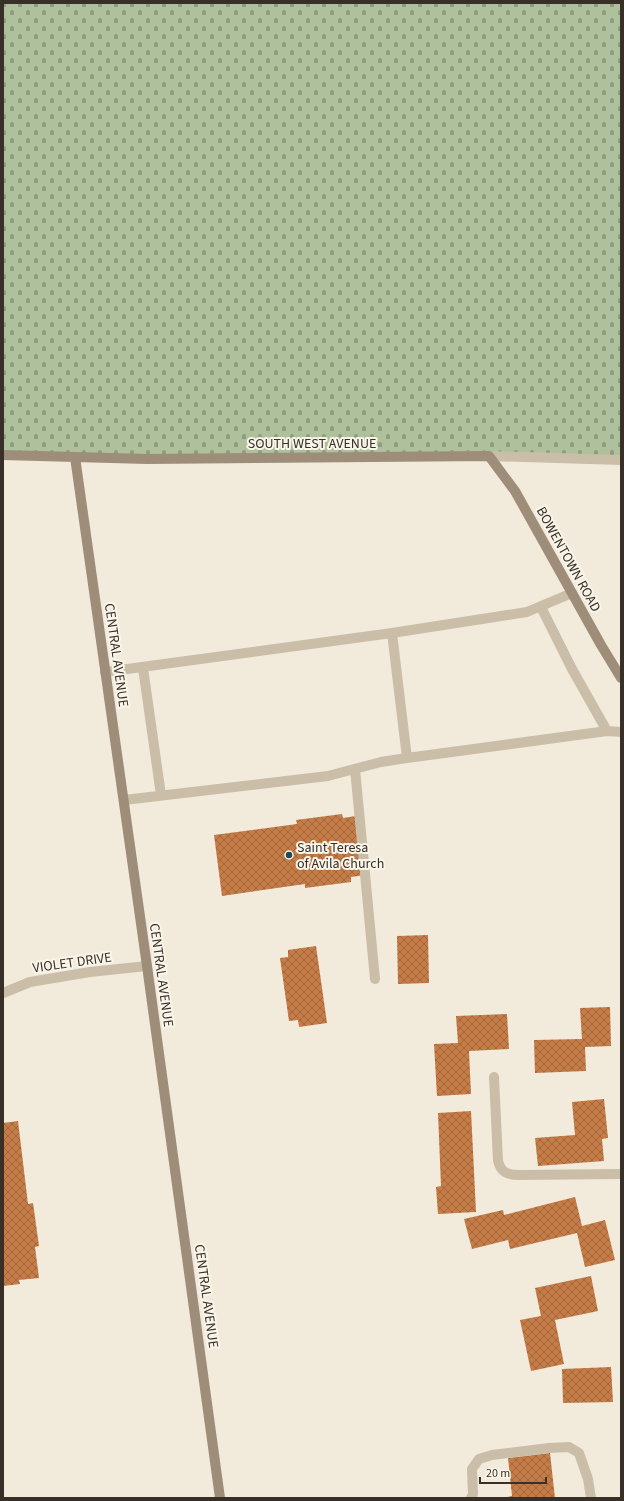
<svg xmlns="http://www.w3.org/2000/svg" width="624" height="1501" font-family="'Source Sans 3',sans-serif">
  <defs>
    <pattern id="cemetery-stones" width="16" height="16" patternUnits="userSpaceOnUse"><rect width="16" height="16" fill="#aec19c"/><path d="M2 7V4a2 2 0 0 1 4 0v3zM10 15v-3a2 2 0 0 1 4 0v3z" fill="#8e9d7f"/></pattern>
    <pattern id="building-cross-hatch" width="8" height="8" patternUnits="userSpaceOnUse"><rect width="8" height="8" fill="#c57c47"/><path d="M0 0l8 8M0 8l8-8" fill="none" stroke="#a1663b"/></pattern>
  </defs>
  <rect width="100%" height="100%" fill="#f2ebdc"/>
  <!-- cemetery -->
  <path fill="url(#cemetery-stones)" d="M3 3H621V460L3 455Z"/>
  <!-- building -->
  <path fill="url(#building-cross-hatch)" d="M342 814 343 818 356 816 365 875 351 877V882L305 888V884L222 896 214 835 297 824 296 820Z
    M428 935 429 983 398 984 397 936Z
    M316 946 327 1023 299 1027 298 1020 289 1021 280 958 288 957V950Z
    M610 1007 611 1046 585 1047 586 1071 535 1073 534 1040 582 1039 580 1008Z
    M507 1014 509 1049 469 1051 471 1094 437 1096 434 1044 458 1043 456 1016Z
    M604 1099 608 1138 602 1139 604 1161 538 1166 535 1138 575 1135 572 1102Z
    M471 1111 476 1212 438 1214 436 1187 441 1186 438 1113Z
    M18 1121 28 1204 33 1203 39 1246 35 1247 39 1278 19 1280 20 1284 3 1286V1123Z
    M575 1197 582 1226 605 1220 615 1260 585 1267 577 1233 510 1249 508 1240 472 1249 464 1219 503 1210 504 1215Z
    M591 1276 598 1311 555 1320 564 1364 531 1371 520 1320 541 1316 535 1288Z
    M611 1367 613 1402 563 1403 562 1369Z
    M550 1453 555 1498H507V1497L512 1496 508 1458Z"/>
  <g fill="none" stroke-linecap="round" stroke-linejoin="round">
    <!-- lane -->
    <path stroke="#cabea8" stroke-width="10" d="M541 607 572 669 607 731
      M392 633 407 758
      M143 668 161 795
      M105 672 392 633 527 612 572 593
      M355 769 375 979
      M124 800 328 776 381 762 407 758 607 731 621 732
      M494 1077 498 1161C501 1172 507 1175 518 1175L621 1174
      M471 1498 473 1494 472 1469 479 1459 492 1455 549 1448 569 1447 579 1453 588 1479 591 1498"/>
    <!-- street -->
    <path stroke="#cabea8" stroke-width="10" d="M489 456 621 460
      M3 993 30 982 90 972 147 966"/>
    <!-- secondary -->
    <path stroke="#9e8d79" stroke-width="10" d="M3 455 147 459 489 456 515 491 601 645 621 678
      M75 457 147 966 220 1498"/>
  </g>
  <!-- markers -->
  <circle fill="#1e4a58" stroke="#f9f5e9" stroke-width="1.5" cx="289" cy="855" r="4"/>
  <g text-anchor="middle" stroke-width="4" stroke-linejoin="round" paint-order="stroke">
    <!-- street labels -->
    <g font-size="14" fill="#372f28" stroke="#f9f5e9">
      <text x="312" y="448">SOUTH WEST AVENUE</text>
      <text transform="translate(569 559) rotate(61)" y="5">BOWENTOWN ROAD</text>
      <text transform="translate(117 655) rotate(82)" y="5">CENTRAL AVENUE</text>
      <text transform="translate(72 962) rotate(-8)" y="5">VIOLET DRIVE</text>
      <text transform="translate(162 975) rotate(82)" y="5">CENTRAL AVENUE</text>
      <text transform="translate(207 1296) rotate(82)" y="5">CENTRAL AVENUE</text>
    </g>
    <!-- poi labels -->
    <g font-size="14" fill="#372f28" stroke="#f9f5e9" text-anchor="start">
      <text x="297" y="852">Saint Teresa<tspan x="297" dy="16">of Avila Church</tspan></text>
    </g>
  </g>
  <!-- border -->
  <rect width="624" height="1501" fill="none" stroke="#372f28" stroke-width="8"/>
  <!-- scale -->
  <path d="M480 1477v6h66v-6" fill="none" stroke="#372f28" stroke-width="2"/>
  <text x="486" y="1477" font-size="12" fill="#372f28" stroke="#f9f5e9" stroke-width="3" paint-order="stroke">20 m</text>
</svg>
